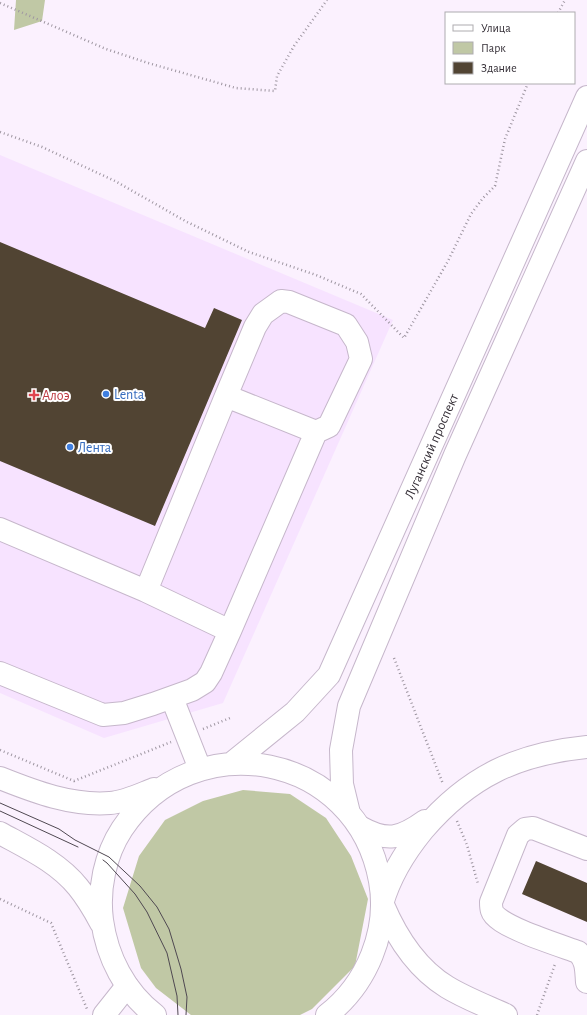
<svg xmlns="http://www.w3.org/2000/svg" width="587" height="1015" font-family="'Alegreya Sans',sans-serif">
  <rect width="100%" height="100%" fill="#fbf1fe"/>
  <!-- built -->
  <path fill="#f7e3ff" d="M0 155 393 320 223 703 104 738 0 693Z"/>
  <!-- green -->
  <path fill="#c0c8a5" d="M16 0H45L42 21 14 30Z
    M243 790 290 794 326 818 351 856 368 899 355 966 312 1009 300 1015H191L156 988 141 968 123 908 139 856 165 820 203 801Z"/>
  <!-- building -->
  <path fill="#514433" d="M0 242 205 328 214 308 242 320 155 526 0 461Z
    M536 861 587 883V922L522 894Z"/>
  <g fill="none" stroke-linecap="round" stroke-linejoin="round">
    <defs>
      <path id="minor" d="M0 529 146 591 226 396 316 432
        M146 591 230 631
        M0 673 103 715 124 713 153 704 192 690 205 682 211 673 230 631 316 432 329 426 361 359 357 342 346 325 289 302 281 301 263 314 255 327 226 396
        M172 698 200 769
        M360 827C387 842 400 839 425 821
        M587 849 533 828 525 829 518 835 491 902C491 904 491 908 492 911 496 926 562 946 578 952 587 961 586 970 587 982
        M382 904C390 876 405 852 423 830 469 776 517 754 587 747
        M104 1015 127 986"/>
      <path id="major" d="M232 763 295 712 329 675 587 97
        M0 778C35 792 72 806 110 803 125 802 141 794 154 789
        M349 813 342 784 341 750 349 706 455 455 587 161
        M0 833C27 848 58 862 78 887 87 898 94 910 101 923
        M383 905C397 938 416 968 447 987 465 998 486 1006 506 1015
        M155 1015C125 992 107 957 102 920 98 889 105 855 122 829 194 721 357 753 380 881 389 931 367 984 327 1015"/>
    </defs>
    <!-- minor casing -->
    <use href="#minor" stroke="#c6b7cb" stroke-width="24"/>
    <!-- major casing -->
    <use href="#major" stroke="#c6b7cb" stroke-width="24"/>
    <!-- path -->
    <path stroke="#9e96a1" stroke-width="2.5" stroke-dasharray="1 3" stroke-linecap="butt" d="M0 3 106 49 148 63 236 88 275 91 277 76 294 46 327 0
      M558 13 565 0
      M0 132 42 147 115 181 187 222 249 252 316 275 361 294 404 338 448 261 471 214 483 198 495 186 505 139 528 83
      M394 658 443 784
      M203 729 230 718
      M0 750 74 781 171 742
      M457 821 467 845 478 884
      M0 899 51 923 87 1009
      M537 1015 555 964"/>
    <!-- minor -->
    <use href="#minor" stroke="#fff" stroke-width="22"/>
    <!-- major -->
    <use href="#major" stroke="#fff" stroke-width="22"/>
    <!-- tram -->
    <path stroke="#4f4851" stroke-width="1" d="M0 803 59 829 75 840 109 857 140 886 157 907 169 929 181 969 187 997 186 1015
      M0 811 78 847
      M103 860 107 863 135 894 147 912 167 953 177 996 178 1015"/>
  </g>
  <!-- markers -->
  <g fill="#3f7fe0" stroke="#fff" stroke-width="1.5">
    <circle cx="106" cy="394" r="4"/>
    <circle cx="70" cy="447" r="4"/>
  </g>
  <path fill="#e0444e" stroke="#fff" stroke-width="1.5" d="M32 389h4v4h4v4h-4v4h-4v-4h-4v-4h4z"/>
  <g text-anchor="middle" stroke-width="4" stroke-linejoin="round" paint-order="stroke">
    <!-- shop labels -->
    <g font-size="14" fill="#366cbe" stroke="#fff" text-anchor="start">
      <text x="114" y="399">Lenta</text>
      <text x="78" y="452">Лента</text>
    </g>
    <!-- health labels -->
    <g font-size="14" fill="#be3a42" stroke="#fff" text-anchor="start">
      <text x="42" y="400">Алоэ</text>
    </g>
    <!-- street labels -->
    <g font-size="14" fill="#352f37" stroke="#fff">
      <text transform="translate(431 446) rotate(-66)" y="5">Луганский проспект</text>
    </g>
  </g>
  <!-- legend -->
  <rect x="445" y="12" width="130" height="72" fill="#ffffff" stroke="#aeacaf"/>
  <rect x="453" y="25" width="20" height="6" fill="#ffffff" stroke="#aeacaf"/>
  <text x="481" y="32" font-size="12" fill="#352f37">Улица</text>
  <rect x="453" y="42" width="20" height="12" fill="#c0c8a5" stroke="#aeacaf"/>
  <text x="481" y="52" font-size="12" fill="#352f37">Парк</text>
  <rect x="453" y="62" width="20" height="12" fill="#514433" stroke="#aeacaf"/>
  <text x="481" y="72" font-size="12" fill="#352f37">Здание</text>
</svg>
